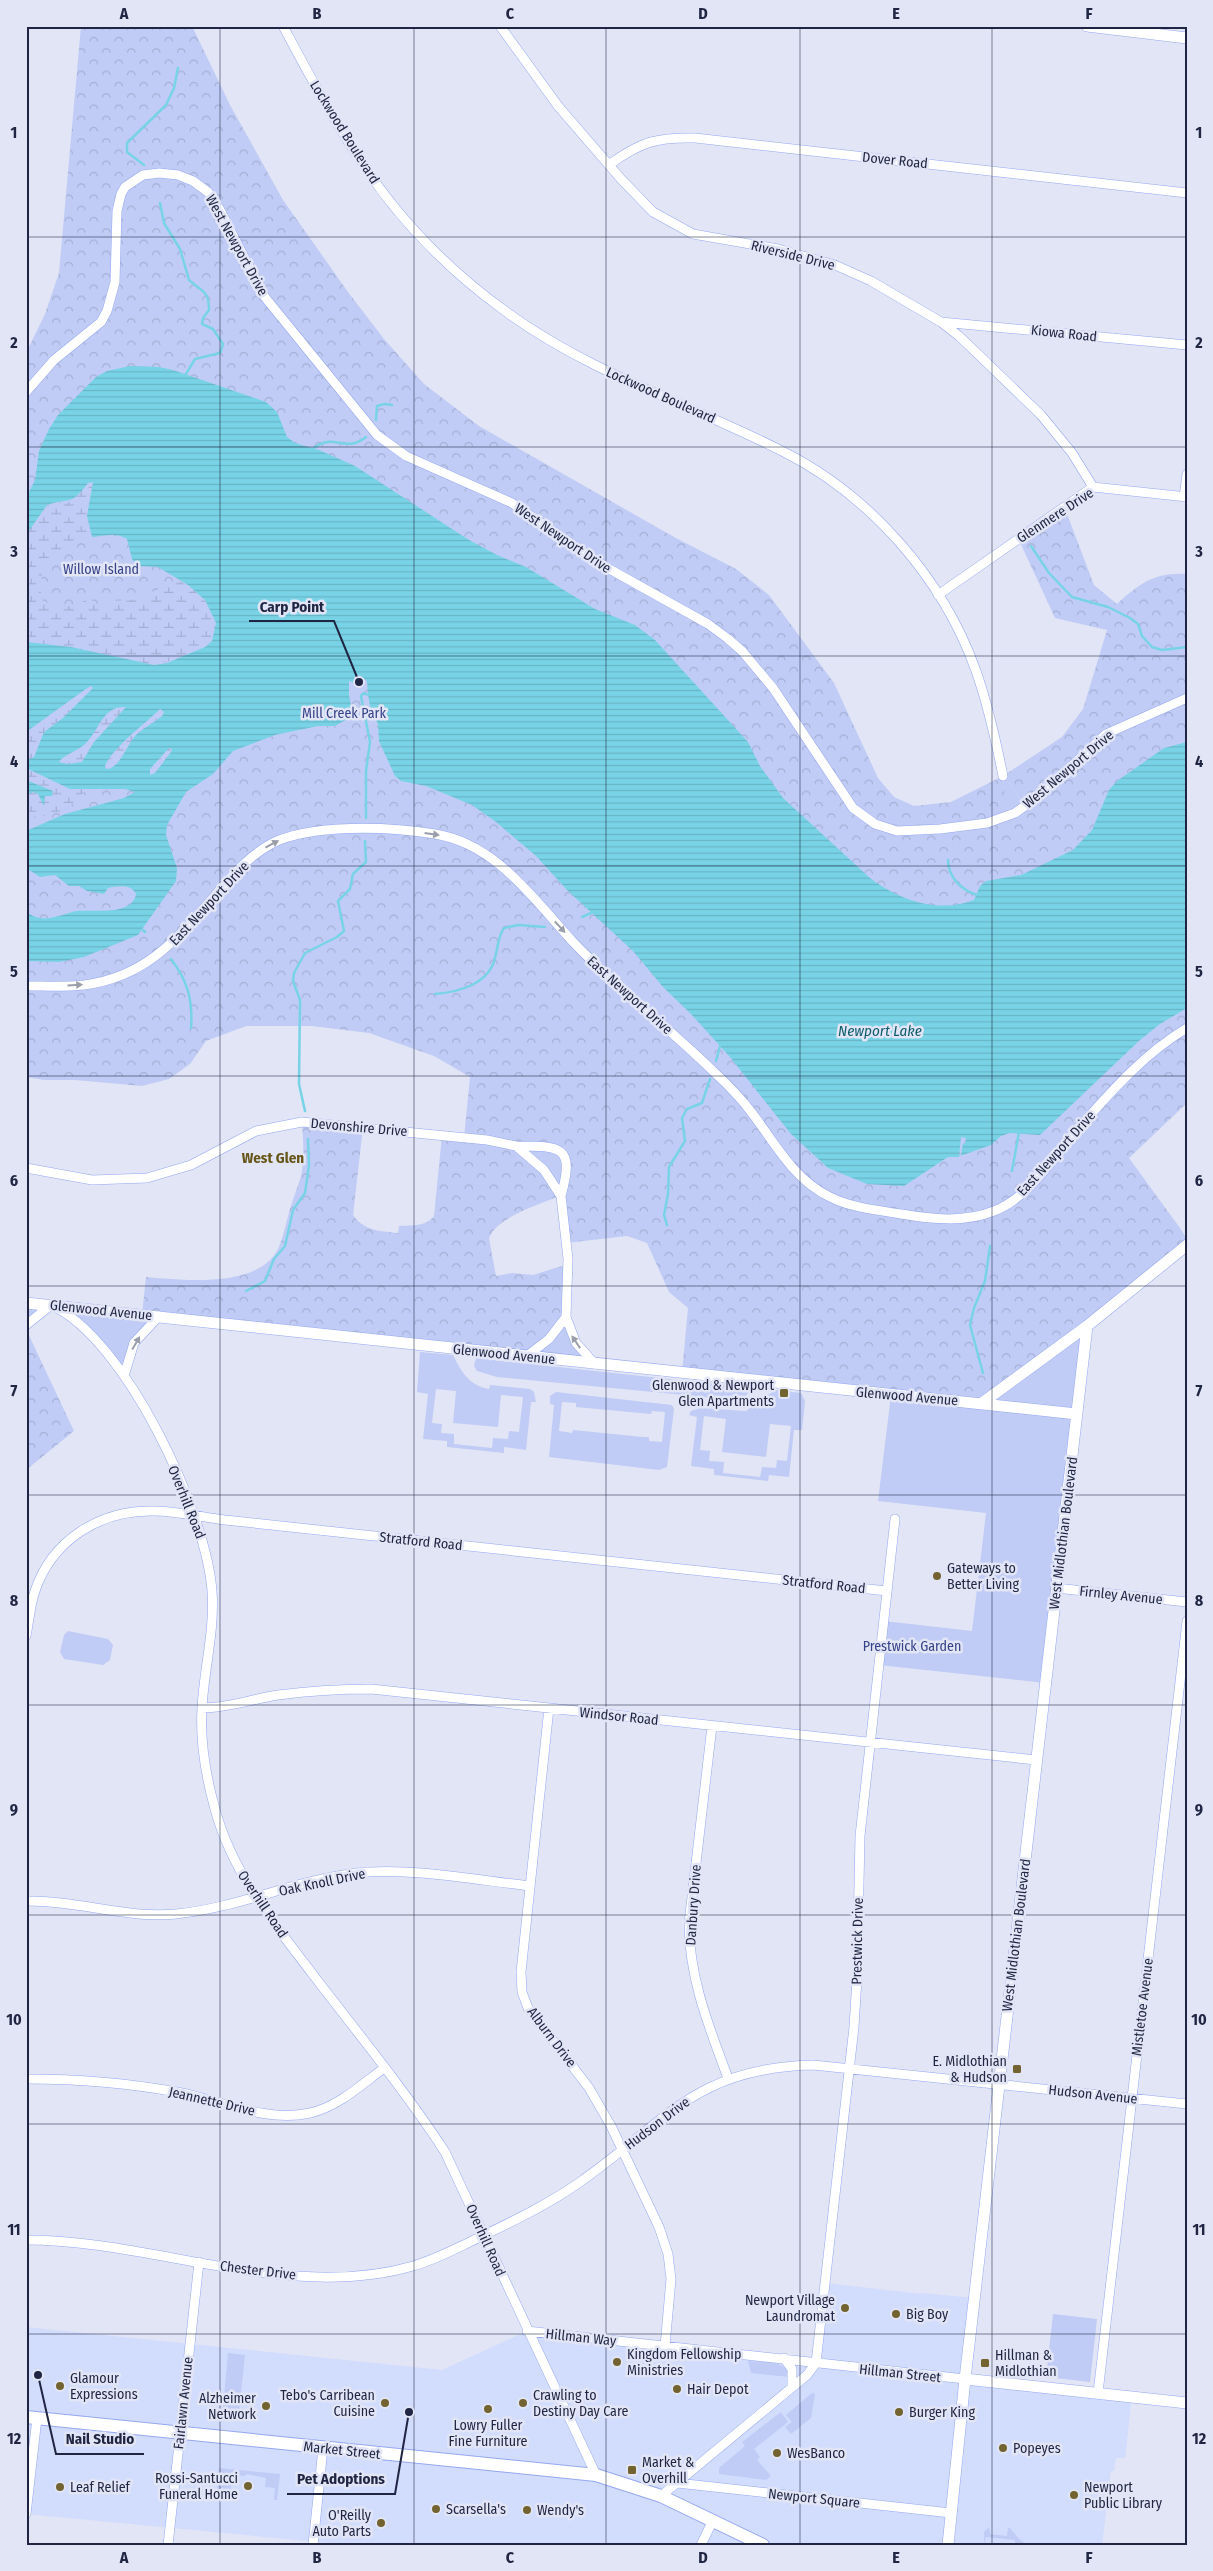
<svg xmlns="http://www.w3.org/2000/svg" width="1213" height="2571" font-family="'Fira Sans Condensed',sans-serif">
  <defs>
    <pattern id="forest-crowns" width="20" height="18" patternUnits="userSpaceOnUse" patternTransform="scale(1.25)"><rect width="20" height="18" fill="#c0ccf6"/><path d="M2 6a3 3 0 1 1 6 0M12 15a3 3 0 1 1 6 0" fill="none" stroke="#a5afd4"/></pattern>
    <pattern id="wetland-marsh" width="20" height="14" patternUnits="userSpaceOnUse" patternTransform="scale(1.25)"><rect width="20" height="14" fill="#c0ccf6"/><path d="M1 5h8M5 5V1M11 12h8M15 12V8" fill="none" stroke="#a5afd4"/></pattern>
    <pattern id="water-rules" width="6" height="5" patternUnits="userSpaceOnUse" patternTransform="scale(1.25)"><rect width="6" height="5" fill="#78d3e6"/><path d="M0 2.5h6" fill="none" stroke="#67b5c6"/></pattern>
  </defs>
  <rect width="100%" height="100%" fill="#e1e5f5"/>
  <!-- built -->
  <path fill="#d2dcfd" d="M825 2283 922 2294V2293L974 2298 965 2379 1132 2397 1125 2458H1116L1114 2471H1111L1102 2545H349L26 2514V2327L442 2370 527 2331 815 2363Z"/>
  <!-- green -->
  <path fill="#c0ccf6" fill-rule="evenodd" d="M1003 778 1011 785 1025 807 1004 817Z
    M516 1146H548L565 1157 561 1196Z
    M26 1303 159 1316 140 1335 124 1376 108 1353 51 1305 26 1325Z
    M566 1317 570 1333 595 1364 535 1352Z
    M1087 1326 1045 1683 879 1665 884 1621 972 1631 986 1513 878 1501 891 1395Z
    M420 1352 453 1355C462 1373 469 1385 489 1389L490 1385 530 1389 534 1392 536 1402H531L526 1450 504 1447V1453L447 1447V1441L423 1439 428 1394 417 1392ZM436 1389 456 1391 453 1423 498 1427 501 1395 523 1397 519 1432 509 1431 508 1439 493 1438 492 1448 454 1444V1434L441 1433 442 1424 432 1423Z
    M476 1358 752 1388 745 1397 736 1400 497 1377 477 1371 474 1366Z
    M775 1390 801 1393 805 1401 802 1430H794L789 1477 769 1475 768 1481 714 1475V1469L691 1466 697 1417 689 1415 691 1411 700 1408 746 1411ZM704 1416 726 1419 722 1452 766 1457 770 1424 791 1426 787 1461 777 1460 776 1468 762 1467 760 1477 723 1473 724 1462 709 1461 710 1451 700 1450Z
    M556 1392 672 1405 674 1409 667 1467 659 1470 549 1457 554 1405 550 1404V1396ZM562 1402 576 1403V1407L651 1414 652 1411 665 1412 662 1442 649 1441V1437H643L573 1430 572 1433 559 1431Z
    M68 1631 108 1639 113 1645 110 1660 103 1665 64 1659 60 1652 64 1635Z
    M1053 2314 1097 2319 1090 2382 1046 2377Z
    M228 2353 245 2355 238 2421 222 2419Z
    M748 2361C764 2363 786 2359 790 2377L751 2373Z
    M812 2393 815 2394 811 2418 791 2434 785 2427 792 2422 786 2415Z
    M781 2412 788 2422 754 2449 760 2457 757 2460 771 2476 766 2480 719 2474V2468L745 2446 742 2442Z
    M219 2468 280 2474 277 2500H274L275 2488 265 2487 266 2478 246 2474 245 2476 232 2475 230 2496 217 2495Z
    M989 2527 990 2534 1007 2536 1008 2528H1010L1019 2539 1027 2545H1015V2540L986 2537 984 2544V2532Z"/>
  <!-- forest -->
  <path fill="url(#forest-crowns)" fill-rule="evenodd" d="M81 26H192L230 105 283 200 348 292 384 339 424 384 479 426 674 537 736 569 769 595 834 683 878 778 894 797 914 806 951 802 1003 776 1062 737 1083 709 1107 630 1055 618 1018 538 1064 506 1094 585 1117 604C1139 584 1154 572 1187 574V1103L1129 1158 1180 1228 1187 1239V1245L982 1403 682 1373 688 1308 669 1292 647 1243 627 1236 566 1243 560 1196C540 1204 497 1217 489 1238L496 1276 512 1273 533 1275 568 1264 566 1317 535 1352 142 1315 146 1277C183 1280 258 1289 278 1249 284 1236 286 1222 290 1209 293 1198 298 1187 301 1176 305 1158 303 1140 302 1122L363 1127 353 1215C364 1231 380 1231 398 1233L399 1226C412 1225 426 1227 434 1216L442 1135 464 1138 470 1077 434 1056 369 1033 312 1026H246L206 1041 190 1064 169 1079 142 1086 75 1080H44L26 1077V353L45 314 59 273ZM1004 779 1011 785 1025 807 1005 817ZM517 1146H548L567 1163 561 1196 537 1163Z
    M26 1329 74 1431 26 1470Z"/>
  <!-- wetland -->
  <path fill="url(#wetland-marsh)" d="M91 482 94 486 89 526 92 537 67 548 43 567 40 589 43 601 63 608 90 599 103 608 113 601 131 600 164 587 174 585 177 580C196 588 231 619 211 642 204 650 164 664 154 665L71 648 26 642V535L47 505 69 502Z
    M91 686 170 712 182 728C169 757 149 781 135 810L26 831 55 818 124 798 135 792 125 789 85 790C75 808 46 821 26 815V732Z"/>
  <!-- water -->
  <path fill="url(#water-rules)" fill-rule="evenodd" d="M130 366 159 367 173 370 266 402 277 412 287 437 295 443 319 450 355 466 469 540 497 555 526 567 595 609 635 625 655 640 748 742 760 766 783 798 870 878C899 900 938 914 974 900L980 886 986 881 1021 875 1073 850 1092 830 1109 790 1117 781 1164 748 1187 742V1008L1160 1024 1140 1040 1040 1135 1010 1133 1001 1136 991 1145 963 1155H961L963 1143 965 1144 966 1138 961 1137 959 1157H948L904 1186 867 1184 828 1168 791 1134 730 1057 691 1014 663 987 633 951 567 890 536 856 496 822 472 805 426 786 401 781 395 776 379 741 378 724 371 711 368 695 367 681 359 675 354 677 359 685 349 681V695L352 710 349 718 335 726H318L275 735 233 751 213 774 186 792 167 825 166 835 177 868 176 881 138 935 84 957 59 962 26 961V911C42 926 60 914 77 911 93 909 132 917 136 894 131 884 118 886 108 888L104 894 87 891 79 886H69L55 875 40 877 26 868V831L65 814 124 798 135 792 125 789H70L26 768V761L34 757 44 732 63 718 93 688 91 686 83 691 26 732V692L30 690 26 685V642L71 647 154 665 167 663 205 647 212 641 216 623 205 600 188 585 158 567 137 566 132 559 127 539C115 532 105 536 92 537L87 516 93 482 88 483C70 507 70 497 47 505L26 535V498L35 480 39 451 49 429 58 415 96 377 107 371ZM126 707 94 742 82 762 68 764 59 762C61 757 78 750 84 745 99 732 102 705 126 707ZM160 709 164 712 162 716C153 723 144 728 136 735 127 744 120 769 106 769L105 766C113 747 146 723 160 709ZM169 748 172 749 171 752 155 773 150 775V769Z
    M26 780 53 791 52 796H45L44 806 38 794 33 792 26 795Z"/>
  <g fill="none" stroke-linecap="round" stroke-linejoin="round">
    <!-- stream -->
    <path stroke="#78d3e6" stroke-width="2.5" d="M144 165 127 152V143L166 105 174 88 178 68
      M160 203 164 223 180 249 189 280C202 292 209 290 209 310L203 318 202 324 213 329 223 344 220 353 195 359 186 374
      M376 420 377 406 385 404 392 405
      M314 448C334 432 344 454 366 437
      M1031 546 1049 573 1072 597 1108 607 1130 618 1138 624 1142 636 1152 647 1162 650 1187 647
      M366 818V771L370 742 361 696 364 693 368 695
      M948 860C948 878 962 890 977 895
      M582 917 591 913
      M143 930 145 932
      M171 959C188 981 193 1001 191 1028
      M435 994C459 992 489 984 495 958 498 947 498 936 504 928L518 925 545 927
      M716 1061 720 1046
      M305 1111 299 1084 300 1000 293 981 294 973 305 953 337 937 344 931 338 901 350 889 353 874 366 862 365 841
      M1012 1171 1019 1132
      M667 1225 664 1215 668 1194 669 1167 685 1141 682 1118 687 1109 702 1103 710 1079
      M246 1291 265 1281 274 1259 285 1246 293 1210 305 1193 309 1165 308 1139
      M983 1373 970 1325 974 1308 985 1281 990 1246"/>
    <defs>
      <path id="street" d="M283 26C306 69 329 113 356 154 395 215 447 269 505 311 589 373 690 404 782 451 870 495 943 578 976 671 988 705 996 741 1003 776
        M500 26 558 106 621 179 653 212 693 234 778 249 835 265 871 281 941 322 959 336 1041 415 1072 453 1093 487
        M610 164C641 142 656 137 695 138L1187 193
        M941 322 1187 345
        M26 392 54 360 101 322 107 311 115 282 117 211 121 194 125 187 143 175 159 173 178 175 193 181 208 192 220 210 264 296 377 435 406 456 512 503 604 566 708 624 727 638 742 651 773 688 853 808 875 824 897 831 940 829 987 823 1015 813 1039 796 1106 734 1187 698
        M1184 497 1187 474
        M938 595 1093 487 1187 497
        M26 986C45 986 65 987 84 985 145 977 175 941 213 898 230 878 247 857 271 844 310 823 391 827 435 834 497 844 534 900 574 943 618 989 668 1027 713 1071 727 1084 741 1098 752 1113 775 1143 794 1180 830 1197 852 1208 877 1210 901 1214 931 1219 964 1223 994 1211 1030 1197 1051 1160 1076 1131 1109 1094 1143 1054 1187 1028
        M516 1146C562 1146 575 1146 561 1196
        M26 1168 92 1180 147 1178 191 1165 256 1131 302 1122 487 1140 516 1146 544 1170 561 1196 568 1259 566 1317 576 1343 595 1364
        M26 1325 51 1305C126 1339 206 1512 212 1591 215 1630 204 1669 202 1708 200 1741 206 1777 215 1809 232 1872 272 1921 311 1972 356 2031 404 2089 445 2152L596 2475
        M527 1356 549 1339 566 1317
        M124 1376 134 1343 159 1316
        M1056 1588 1187 1602
        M26 1636C29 1621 30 1605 35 1591 52 1540 100 1510 153 1511 177 1511 202 1517 225 1520L887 1591
        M202 1708C229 1708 252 1699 278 1695 309 1691 340 1689 371 1689L1036 1760
        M549 1708 521 1972 522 1992 528 2008 589 2088 611 2126 659 2227 668 2254 671 2279 665 2346
        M712 1726 689 1923C689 1978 709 2027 728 2078
        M26 1901C77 1900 127 1919 176 1914 238 1908 296 1880 357 1873 409 1867 476 1880 530 1886
        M26 2079C77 2079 127 2083 177 2092 220 2100 266 2123 310 2113 339 2106 361 2085 384 2068
        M26 2240C153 2240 290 2302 413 2266 434 2260 453 2250 472 2241 509 2223 546 2206 580 2182 667 2121 695 2068 813 2065L1187 2104
        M527 2331 965 2379
        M784 2358 792 2369V2387
        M816 2363 854 2027 857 1979 860 1836 895 1519
        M1098 2393 1187 1621
        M677 2483 951 2513
        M661 2496 807 2375 816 2363
        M26 2514 37 2418
        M168 2545 199 2262
        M313 2545 323 2448
        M701 2545 713 2520"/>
      <path id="secondary" d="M1087 26 1187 38
        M26 1303 1077 1414
        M982 1403 1087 1326 1187 1245
        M965 2379 1187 2403
        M948 2545 965 2379 1087 1326"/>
      <path id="primary" d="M26 2417 596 2475 661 2496 763 2545"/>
    </defs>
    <!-- street casing -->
    <use href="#street" stroke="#95a7f1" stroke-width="10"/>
    <!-- secondary casing -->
    <use href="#secondary" stroke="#95a7f1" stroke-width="12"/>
    <!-- primary casing -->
    <use href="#primary" stroke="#95a7f1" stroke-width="14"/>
    <!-- street -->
    <use href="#street" stroke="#fff" stroke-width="9"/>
    <!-- secondary -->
    <use href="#secondary" stroke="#fff" stroke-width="11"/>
    <!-- primary -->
    <use href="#primary" stroke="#fff" stroke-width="12"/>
  </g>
  <!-- one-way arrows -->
  <defs><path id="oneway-solid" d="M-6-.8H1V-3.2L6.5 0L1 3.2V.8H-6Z" transform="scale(1.25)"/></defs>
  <g fill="#9a9daa">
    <use href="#oneway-solid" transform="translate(432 834) rotate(8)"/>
    <use href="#oneway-solid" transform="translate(272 844) rotate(-28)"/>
    <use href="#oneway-solid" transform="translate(560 927) rotate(47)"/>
    <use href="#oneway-solid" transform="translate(75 985) rotate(-3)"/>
    <use href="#oneway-solid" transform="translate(576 1342) rotate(-124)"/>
    <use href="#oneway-solid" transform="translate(136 1343) rotate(-60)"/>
  </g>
  <!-- grid -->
  <path fill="none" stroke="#1f2542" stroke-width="1" stroke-opacity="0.55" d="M220 26V2545M414 26V2545M606 26V2545M800 26V2545M992 26V2545M26 237H1187M26 447H1187M26 656H1187M26 866H1187M26 1076H1187M26 1286H1187M26 1495H1187M26 1705H1187M26 1915H1187M26 2124H1187M26 2334H1187"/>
  <!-- markers -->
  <g fill="#726330" stroke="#e1e5f5" stroke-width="2">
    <rect x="779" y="1388" width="10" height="10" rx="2.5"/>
    <circle cx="937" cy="1576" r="5"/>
    <rect x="1012" y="2064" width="10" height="10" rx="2.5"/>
    <circle cx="845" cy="2308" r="5"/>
    <circle cx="896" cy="2314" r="5"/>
    <circle cx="617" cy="2362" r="5"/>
    <rect x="980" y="2358" width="10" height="10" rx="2.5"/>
    <circle cx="60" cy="2386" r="5"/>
    <circle cx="677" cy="2389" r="5"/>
    <circle cx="385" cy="2403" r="5"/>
    <circle cx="523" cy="2403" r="5"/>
    <circle cx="266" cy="2406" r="5"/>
    <circle cx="488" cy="2409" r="5"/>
    <circle cx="899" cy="2412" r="5"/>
    <circle cx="1003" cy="2448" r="5"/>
    <circle cx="777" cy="2453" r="5"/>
    <rect x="627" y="2465" width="10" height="10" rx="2.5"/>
    <circle cx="248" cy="2486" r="5"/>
    <circle cx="60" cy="2487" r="5"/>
    <circle cx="1074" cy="2495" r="5"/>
    <circle cx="436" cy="2509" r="5"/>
    <circle cx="527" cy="2510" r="5"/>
    <circle cx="381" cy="2523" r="5"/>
  </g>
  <g text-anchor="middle" stroke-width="5" stroke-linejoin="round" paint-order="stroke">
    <!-- street labels -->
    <g font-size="14" fill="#1f2542" stroke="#e1e5f5">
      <text transform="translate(345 132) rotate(58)" y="5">Lockwood Boulevard</text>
      <text transform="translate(895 160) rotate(6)" y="5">Dover Road</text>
      <text transform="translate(237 245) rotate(61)" y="5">West Newport Drive</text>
      <text transform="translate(793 255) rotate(14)" y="5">Riverside Drive</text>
      <text transform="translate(1064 333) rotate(6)" y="5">Kiowa Road</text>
      <text transform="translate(661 395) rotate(24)" y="5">Lockwood Boulevard</text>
      <text transform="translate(1055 515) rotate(-33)" y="5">Glenmere Drive</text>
      <text transform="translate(563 538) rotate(34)" y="5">West Newport Drive</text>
      <text transform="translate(1068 769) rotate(-40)" y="5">West Newport Drive</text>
      <text transform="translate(209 903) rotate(-47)" y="5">East Newport Drive</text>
      <text transform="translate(630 995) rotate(42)" y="5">East Newport Drive</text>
      <text transform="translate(359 1127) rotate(5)" y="5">Devonshire Drive</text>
      <text transform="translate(1056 1153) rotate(-48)" y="5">East Newport Drive</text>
      <text transform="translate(101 1310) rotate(6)" y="5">Glenwood Avenue</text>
      <text transform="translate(504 1354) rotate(6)" y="5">Glenwood Avenue</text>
      <text transform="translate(907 1396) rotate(5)" y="5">Glenwood Avenue</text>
      <text transform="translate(187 1502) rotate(68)" y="5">Overhill Road</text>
      <text transform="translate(1063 1533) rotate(-83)" y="5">West Midlothian Boulevard</text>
      <text transform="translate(421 1541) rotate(6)" y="5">Stratford Road</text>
      <text transform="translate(824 1584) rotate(6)" y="5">Stratford Road</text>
      <text transform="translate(1121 1595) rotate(6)" y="5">Firnley Avenue</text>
      <text transform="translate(619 1716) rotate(6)" y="5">Windsor Road</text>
      <text transform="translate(322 1882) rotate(-12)" y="5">Oak Knoll Drive</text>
      <text transform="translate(263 1904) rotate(56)" y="5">Overhill Road</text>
      <text transform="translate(693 1905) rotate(-86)" y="5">Danbury Drive</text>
      <text transform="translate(1016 1935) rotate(-83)" y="5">West Midlothian Boulevard</text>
      <text transform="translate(857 1941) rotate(-89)" y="5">Prestwick Drive</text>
      <text transform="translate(1142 2007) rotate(-83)" y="5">Mistletoe Avenue</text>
      <text transform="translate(552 2037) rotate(53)" y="5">Alburn Drive</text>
      <text transform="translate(1093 2094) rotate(6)" y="5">Hudson Avenue</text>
      <text transform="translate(212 2101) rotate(13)" y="5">Jeannette Drive</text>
      <text transform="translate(657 2123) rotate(-37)" y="5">Hudson Drive</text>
      <text transform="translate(486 2240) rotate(66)" y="5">Overhill Road</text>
      <text transform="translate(258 2270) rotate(7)" y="5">Chester Drive</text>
      <text transform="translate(581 2337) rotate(6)" y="5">Hillman Way</text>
      <text transform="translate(900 2373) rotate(6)" y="5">Hillman Street</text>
      <text transform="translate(183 2403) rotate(-84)" y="5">Fairlawn Avenue</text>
      <text transform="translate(342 2450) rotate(6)" y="5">Market Street</text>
      <text transform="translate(814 2498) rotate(6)" y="5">Newport Square</text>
    </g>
    <!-- park labels -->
    <g font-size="14" fill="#36428a" stroke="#e1e5f5">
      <text x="101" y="574">Willow Island</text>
      <text x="344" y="718">Mill Creek Park</text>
      <text x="912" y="1651">Prestwick Garden</text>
    </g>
    <!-- poi labels -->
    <g font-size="14" fill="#1f2542" stroke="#e1e5f5" text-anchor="start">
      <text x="774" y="1390" text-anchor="end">Glenwood &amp; Newport<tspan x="774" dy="16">Glen Apartments</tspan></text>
      <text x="947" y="1573">Gateways to<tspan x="947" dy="16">Better Living</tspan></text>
      <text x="1007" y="2066" text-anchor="end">E. Midlothian<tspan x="1007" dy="16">&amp; Hudson</tspan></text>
      <text x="835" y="2305" text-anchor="end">Newport Village<tspan x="835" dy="16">Laundromat</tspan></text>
      <text x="906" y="2319">Big Boy</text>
      <text x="627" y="2359">Kingdom Fellowship<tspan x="627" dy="16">Ministries</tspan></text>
      <text x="995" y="2360">Hillman &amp;<tspan x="995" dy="16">Midlothian</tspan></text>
      <text x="70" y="2383">Glamour<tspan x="70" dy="16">Expressions</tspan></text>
      <text x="687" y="2394">Hair Depot</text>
      <text x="375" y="2400" text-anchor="end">Tebo's Carribean<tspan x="375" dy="16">Cuisine</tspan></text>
      <text x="533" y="2400">Crawling to<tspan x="533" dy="16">Destiny Day Care</tspan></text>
      <text x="256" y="2403" text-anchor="end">Alzheimer<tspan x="256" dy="16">Network</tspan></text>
      <text x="909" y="2417">Burger King</text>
      <text x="488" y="2430" text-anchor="middle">Lowry Fuller<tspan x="488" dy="16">Fine Furniture</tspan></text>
      <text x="1013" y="2453">Popeyes</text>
      <text x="787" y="2458">WesBanco</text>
      <text x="642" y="2467">Market &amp;<tspan x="642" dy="16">Overhill</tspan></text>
      <text x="238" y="2483" text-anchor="end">Rossi-Santucci<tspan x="238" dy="16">Funeral Home</tspan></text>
      <text x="70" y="2492">Leaf Relief</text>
      <text x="1084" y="2492">Newport<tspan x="1084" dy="16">Public Library</tspan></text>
      <text x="446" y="2514">Scarsella's</text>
      <text x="537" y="2515">Wendy's</text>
      <text x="371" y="2520" text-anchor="end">O'Reilly<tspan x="371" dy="16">Auto Parts</tspan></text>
    </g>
    <!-- water labels -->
    <g font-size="15" font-style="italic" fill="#0e5c6a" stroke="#e1e5f5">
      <text x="880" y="1036">Newport Lake</text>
    </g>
    <!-- neighbourhood labels -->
    <g font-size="15" font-weight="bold" fill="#67561a" stroke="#e1e5f5">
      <text x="273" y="1163">West Glen</text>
    </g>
  </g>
  <!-- callouts -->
  <path fill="none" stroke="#1f2542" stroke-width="2" d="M359 682L334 621H249M38 2375L56 2454H144M409 2412L395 2494H287"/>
  <g fill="#1f2542" stroke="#e1e5f5" stroke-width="2">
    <circle cx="359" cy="682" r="5"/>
    <circle cx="38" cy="2375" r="5"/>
    <circle cx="409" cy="2412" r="5"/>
  </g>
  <g font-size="15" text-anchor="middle" font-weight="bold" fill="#1f2542" stroke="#e1e5f5" stroke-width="5" stroke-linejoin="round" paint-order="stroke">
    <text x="292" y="612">Carp Point</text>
    <text x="100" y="2444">Nail Studio</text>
    <text x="341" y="2484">Pet Adoptions</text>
  </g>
  <!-- border -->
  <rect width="1213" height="2571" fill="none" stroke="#e1e5f5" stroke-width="55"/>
  <rect x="28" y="28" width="1158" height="2516" fill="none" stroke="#1f2542" stroke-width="2"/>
  <g font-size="16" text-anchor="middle" font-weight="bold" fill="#1f2542">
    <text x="124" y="19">A</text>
    <text x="317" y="19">B</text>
    <text x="510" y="19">C</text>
    <text x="703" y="19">D</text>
    <text x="896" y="19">E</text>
    <text x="1089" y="19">F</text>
    <text x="14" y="138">1</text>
    <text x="1199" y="138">1</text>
    <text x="14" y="348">2</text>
    <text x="1199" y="348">2</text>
    <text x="14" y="557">3</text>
    <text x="1199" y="557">3</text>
    <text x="14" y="767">4</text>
    <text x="1199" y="767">4</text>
    <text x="14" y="977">5</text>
    <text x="1199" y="977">5</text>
    <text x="14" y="1186">6</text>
    <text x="1199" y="1186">6</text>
    <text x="14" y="1396">7</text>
    <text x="1199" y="1396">7</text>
    <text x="14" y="1606">8</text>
    <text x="1199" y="1606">8</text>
    <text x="14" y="1815">9</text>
    <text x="1199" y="1815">9</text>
    <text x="14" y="2025">10</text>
    <text x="1199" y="2025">10</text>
    <text x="14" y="2235">11</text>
    <text x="1199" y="2235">11</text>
    <text x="14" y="2444">12</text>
    <text x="1199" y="2444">12</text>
    <text x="124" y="2563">A</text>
    <text x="317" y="2563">B</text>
    <text x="510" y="2563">C</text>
    <text x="703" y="2563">D</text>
    <text x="896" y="2563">E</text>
    <text x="1089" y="2563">F</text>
  </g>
</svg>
